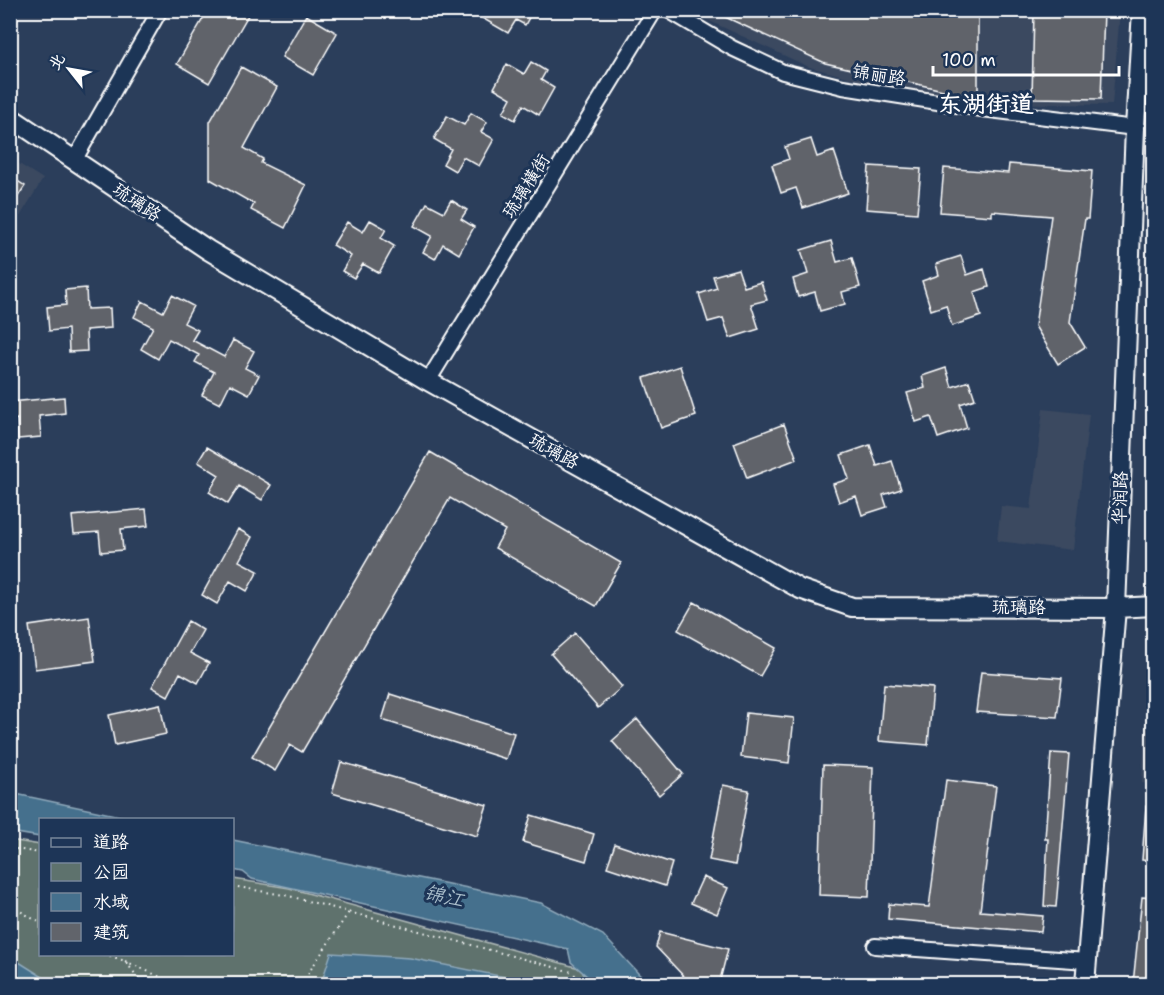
<svg xmlns="http://www.w3.org/2000/svg" width="1164" height="995" font-family="'Shantell Sans','LXGW WenKai TC',sans-serif">
  <rect width="100%" height="100%" fill="#2b3e5b"/>
  <filter id="ink" filterUnits="userSpaceOnUse"><feTurbulence type="fractalNoise" baseFrequency=".0167" numOctaves="2"/><feDisplacementMap in="SourceGraphic" scale="12" xChannelSelector="R" yChannelSelector="G"/><feConvolveMatrix kernelMatrix="1 2 1 2 8 2 1 2 1" color-interpolation-filters="sRGB"/></filter>
  <g filter="url(#ink)">
    <!-- built -->
    <path fill="#3b4960" d="M688 11H1120L1112 105 1001 103 882 86 809 67Z
      M11 159 43 179 11 231Z
      M1043 409 1089 414 1073 550 997 541 1001 506 1031 509Z
      M1147 685H1153V784L1142 783Z"/>
    <!-- green -->
    <path fill="#5e726d" stroke="#aeb8b6" stroke-width="1.5" d="M10 840 40 845V954H232L233 879 289 888 579 968 594 984H11Z"/>
    <!-- water -->
    <path fill="#45708d" stroke="#8fa9bb" stroke-width="1.5" d="M11 793 134 819 40 820V837L11 832Z
      M233 840 541 903 603 935 648 984H596L571 962 568 949 252 879 243 872 233 870Z
      M331 953 410 958 539 984H321Z
      M11 957 54 984H11Z"/>
    <!-- building -->
    <path fill="#61646b" stroke="#fff" stroke-width="1.5" d="M208 10H251L209 83 177 64Z
      M486 10H533L525 25 516 20 508 33 482 18Z
      M710 10H978V98L825 63Z
      M1034 10H1104L1101 99 1032 98Z
      M306 15 337 33 313 75 282 57Z
      M531 62 546 71 541 80 554 88 539 115 523 105 515 120 503 113 511 98 494 88 507 64 524 74Z
      M241 67 277 87 244 148 263 159 261 163 306 185 285 228 251 210 254 204 210 179V122Z
      M471 113 487 122 481 132 494 139 479 166 463 157 455 171 443 164 451 149 434 139 447 116 464 125Z
      M811 139 817 157 834 151 848 193 803 208 796 188 781 193 772 165 789 159 785 147Z
      M1009 164 1092 171 1088 219H1085L1070 322 1085 347 1058 364 1035 326 1051 216 992 211V216L940 212 944 168 1008 173Z
      M869 166 921 169 917 213 866 209Z
      M10 176 25 186 10 208Z
      M451 200 467 210 461 219 474 227 459 254 443 244 435 259 423 252 432 236 414 226 427 203 444 212Z
      M370 220 386 229 381 238 394 246 379 273 363 264 354 278 342 271 351 256 333 245 347 222 363 232Z
      M831 241 837 262 852 258 860 287 842 292 845 304 820 311 815 292 798 297 793 279 808 274 801 250Z
      M961 256 967 275 984 269 989 287 974 292 981 316 952 326 946 305 931 310 922 281 939 275 936 264Z
      M738 269 744 287 761 282 767 300 751 304 759 329 730 338 723 318 708 322 699 294 717 288 713 276Z
      M86 288 87 309 110 308 111 328 86 330 87 351 69 352 68 329 49 331 47 307 66 305 65 290Z
      M172 295 193 306 184 323 198 330 192 340 224 357 233 340 254 351 245 368 259 375 249 394 230 384 220 404 202 395 214 372 195 362 199 355 169 339 158 359 141 349 153 327 134 317 142 301 163 312Z
      M680 366 696 416 661 428 644 378Z
      M946 368 952 387 969 381 975 399 960 404 967 428 938 438 931 417 916 422 907 393 925 388 922 376Z
      M64 397 65 413 39 416 41 437 18 439 17 419 10 420V402Z
      M784 424 797 459 747 478 734 443Z
      M870 445 877 466 892 461 901 489 883 495 887 507 862 515 856 496 839 502 833 484 849 479 841 455Z
      M207 447 271 485 262 500 239 486 228 504 209 492 219 475 198 462Z
      M430 452 621 563 596 606 495 548 505 530 450 498 302 752 290 745 275 771 252 757Z
      M146 509 148 526 121 529 123 550 101 552 99 532 74 534 72 516Z
      M238 529 252 537 239 561 258 571 247 591 230 581 217 604 202 595Z
      M694 602 776 648 760 676 678 630Z
      M89 617 95 661 35 669 29 626Z
      M188 621 203 630 190 653 209 663 198 683 180 673 168 696 152 687Z
      M575 633 622 687 598 708 551 654Z
      M981 672 1062 678 1057 717 976 712Z
      M884 684 933 688 928 745 879 741Z
      M390 694 514 733 506 759 382 720Z
      M160 704 166 734 115 745 109 715Z
      M746 713 794 718 789 763 741 757Z
      M637 719 683 774 659 795 612 741Z
      M1051 753 1069 754 1056 907 1044 906 1048 839H1045Z
      M341 762 487 805 477 836 332 793Z
      M823 765 873 767 869 897 819 895Z
      M946 780 996 786 980 911 1043 916 1041 932 888 919 889 904 929 907Z
      M723 785 749 790 735 865 709 860Z
      M1146 806H1154V861L1142 860Z
      M531 815 594 834 586 861 523 842Z
      M615 844 672 863 665 886 607 867Z
      M703 877 728 888 717 914 691 903Z
      M1142 897 1154 898V984H1133Z
      M660 932 728 949 719 984H691L656 947Z"/>
    <g fill="none" stroke-linecap="round" stroke-linejoin="round">
      <defs>
        <path id="minor" d="M668 10 732 48 783 72 843 87 982 109 1135 128
          M75 159 160 10
          M428 381 655 10
          M875 946 1087 961"/>
        <path id="tertiary" d="M10 117 208 250 428 381 800 589 852 607 1116 608 1154 606
          M1085 984 1116 608 1135 128 1142 10"/>
      </defs>
      <!-- minor casing -->
      <use href="#minor" stroke="#fff" stroke-width="18"/>
      <!-- tertiary casing -->
      <use href="#tertiary" stroke="#fff" stroke-width="22"/>
      <!-- path -->
      <path stroke="#fff" stroke-width="2" stroke-dasharray="1.5 4.5" stroke-linecap="butt" d="M10 848 40 853
        M232 886 289 896 572 972 584 984
        M10 899 12 906 40 923
        M104 954 125 961 143 984
        M125 961 176 984
        M301 984 349 912"/>
      <!-- minor -->
      <use href="#minor" stroke="#1d3557" stroke-width="14"/>
      <!-- tertiary -->
      <use href="#tertiary" stroke="#1d3557" stroke-width="18"/>
    </g>
  </g>
  <g text-anchor="middle" stroke-width="6" stroke-linejoin="round" paint-order="stroke">
    <!-- street labels -->
    <g font-size="18" fill="#fff" stroke="#1d3557">
      <text transform="translate(879 75) rotate(9)" y="6">锦丽路</text>
      <text transform="translate(526 186) rotate(-58)" y="6">琉璃横街</text>
      <text transform="translate(137 202) rotate(34)" y="6">琉璃路</text>
      <text transform="translate(554 451) rotate(29)" y="6">琉璃路</text>
      <text transform="translate(1120 498) rotate(-88)" y="6">华润路</text>
      <text x="1019" y="613">琉璃路</text>
    </g>
    <!-- water labels -->
    <g font-size="20" font-style="italic" fill="#abbfcc" stroke="#1d3557">
      <text transform="translate(444 896) rotate(13)" y="7">锦江</text>
    </g>
    <!-- district labels -->
    <g font-size="24" font-weight="bold" fill="#fff" stroke="#1d3557">
      <text x="986" y="112">东湖街道</text>
    </g>
  </g>
  <!-- margin -->
  <rect width="1164" height="995" fill="none" stroke="#1d3557" stroke-width="36"/>
  <rect x="18" y="18" width="1128" height="959" fill="none" stroke="#fff" stroke-width="2" filter="url(#ink)"/>
  <!-- legend -->
  <rect x="39" y="818" width="195" height="138" fill="#1d3557" stroke="#77869a" stroke-width="1.5"/>
  <rect x="51" y="838" width="30" height="9" fill="#1d3557" stroke="#77869a" stroke-width="1.5"/>
  <text x="93" y="848" font-size="18" fill="#ffffff">道路</text>
  <rect x="51" y="863" width="30" height="18" fill="#5e726d" stroke="#77869a" stroke-width="1.5"/>
  <text x="93" y="878" font-size="18" fill="#ffffff">公园</text>
  <rect x="51" y="893" width="30" height="18" fill="#45708d" stroke="#77869a" stroke-width="1.5"/>
  <text x="93" y="908" font-size="18" fill="#ffffff">水域</text>
  <rect x="51" y="923" width="30" height="18" fill="#61646b" stroke="#77869a" stroke-width="1.5"/>
  <text x="93" y="938" font-size="18" fill="#ffffff">建筑</text>
  <!-- north arrow -->
  <g transform="translate(69 69) rotate(301)" stroke="#1d3557" stroke-width="4.5" paint-order="stroke">
  <path d="M0-4.5L10 22L0 15L-10 22Z" fill="#ffffff"/>
  <text y="-9" font-size="16" font-weight="bold" text-anchor="middle" fill="#ffffff">北</text>
  </g>
  <!-- scale -->
  <path d="M933 66v9h186v-9" fill="none" stroke="#ffffff" stroke-width="3"/>
  <text x="942" y="66" font-size="18" fill="#ffffff" stroke="#1d3557" stroke-width="4.5" paint-order="stroke">100 m</text>
</svg>
